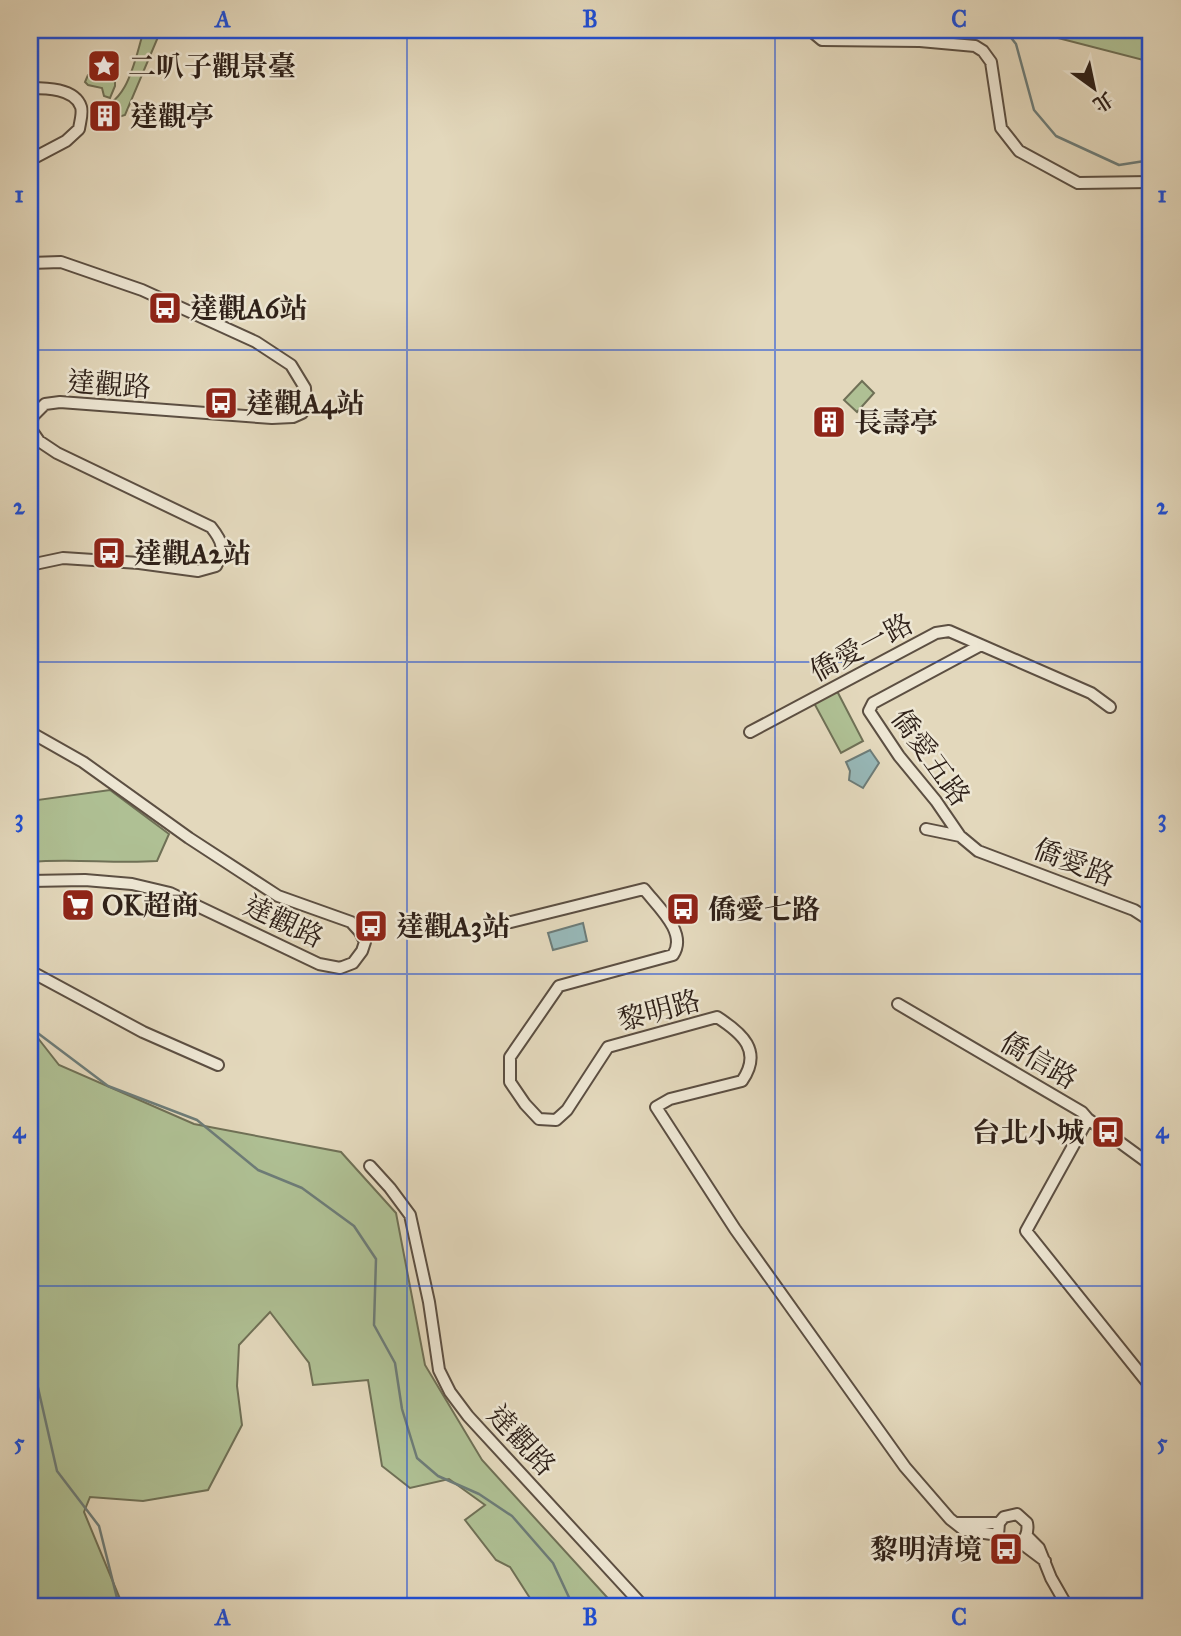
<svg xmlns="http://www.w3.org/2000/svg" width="1181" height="1636" font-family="'IM FELL Great Primer','Noto Serif TC',serif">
  <rect width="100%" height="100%" fill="#e3d8bc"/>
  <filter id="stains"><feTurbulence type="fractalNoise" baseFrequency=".00286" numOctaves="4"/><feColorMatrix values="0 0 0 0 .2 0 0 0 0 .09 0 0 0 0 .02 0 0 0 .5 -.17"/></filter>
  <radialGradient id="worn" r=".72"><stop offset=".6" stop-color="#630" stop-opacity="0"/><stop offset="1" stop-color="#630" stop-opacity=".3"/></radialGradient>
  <!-- green -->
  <path fill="#afc094" stroke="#6f7056" stroke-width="2" d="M144 30H161L125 115 109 120H94V109C129 106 135 57 144 30Z
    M1027 30H1151V62Z
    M115 72V86L110 98 104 96 102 88 88 85 85 82 88 75Z
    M862 381 874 393 857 412 844 400Z
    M837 691 863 741 841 753 814 703Z
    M110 790 169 834 157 861C114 864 72 858 30 862V801Z
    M30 1028 59 1065 194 1124 341 1152 396 1213 425 1365 482 1460 615 1606H535L510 1567 496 1560 465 1520 485 1505 449 1479 410 1488 382 1466 368 1380 313 1385 309 1363 270 1312 239 1345 237 1386 242 1425 208 1490 143 1501 90 1497 84 1512 123 1606H30Z"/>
  <!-- water -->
  <path fill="#97b8b8" stroke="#6d7c78" stroke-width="2" d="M870 750 879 763 863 788 849 780 850 771 846 762Z
    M583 923 587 941 553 950 548 933Z"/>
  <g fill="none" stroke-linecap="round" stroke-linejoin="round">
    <!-- stream -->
    <path stroke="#6d7c78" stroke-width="2.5" d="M1005 30 1016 44 1034 110 1056 136 1119 165 1151 160
      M30 1025 35 1031 108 1086 197 1120 258 1170 302 1188 354 1226 376 1259 374 1325 395 1363 402 1409 417 1458 438 1476 479 1494 512 1516 553 1563 573 1606
      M36 1379 57 1471 99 1526 119 1606"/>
    <defs>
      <path id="minor" d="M810 30 822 40 920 41 975 46 983 51 991 62 1001 128 1019 151 1078 183 1151 182
        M30 88C45 88 75 88 81 107 83 113 80 122 79 129L66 141 30 160
        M30 263 61 262 142 290 256 342 291 365 305 388 306 405 302 413 293 417 272 418 60 402 45 404 33 416 30 428 39 441 57 453 211 527C223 542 225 549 216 566L198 571 139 563 63 558 30 565
        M981 645 873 703 869 711 899 756 936 801 960 836 978 851 1134 910 1151 921
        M30 732 83 762 189 838 278 896 351 922 360 932 365 942 362 951 353 963 340 968 319 964 170 893 132 884 85 880 30 881
        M750 732 936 633 949 631 1091 693 1110 707
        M926 829 960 836
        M511 922 644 889C658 907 688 933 673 955L559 986 510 1057V1082L525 1104 539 1119 556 1120 567 1110 608 1047 717 1017C742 1033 763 1051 742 1081L670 1099 656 1107 735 1229 905 1467 950 1519 964 1530 998 1535C1009 1553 1031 1543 1027 1523L1017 1514 1004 1517 999 1523 998 1535
        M30 971 143 1032 218 1065
        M898 1004 1082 1112 1088 1119 1151 1165
        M1088 1119 1026 1231 1151 1387
        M370 1166 390 1188 410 1215 429 1302 439 1370 450 1392 468 1416 643 1606
        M957 1523H999
        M1027 1536 1039 1548 1051 1578 1067 1606
        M1021 1543 1045 1561"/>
    </defs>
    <!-- minor casing -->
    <use href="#minor" stroke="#5c4f42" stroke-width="14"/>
    <!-- minor -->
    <use href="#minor" stroke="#ede6d3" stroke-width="10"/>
  </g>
  <!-- grid -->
  <path fill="none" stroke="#1d4ed8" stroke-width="2" stroke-opacity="0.55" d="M407 30V1606M775 30V1606M30 350H1151M30 662H1151M30 974H1151M30 1286H1151"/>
  <!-- icons -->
  <defs>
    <symbol id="sight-square" viewBox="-11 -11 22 22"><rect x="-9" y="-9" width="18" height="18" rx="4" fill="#8f2418" stroke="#ede6d3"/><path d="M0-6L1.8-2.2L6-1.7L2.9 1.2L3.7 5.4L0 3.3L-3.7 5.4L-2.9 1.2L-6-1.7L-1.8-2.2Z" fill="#fff"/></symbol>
    <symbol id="building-square" viewBox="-11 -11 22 22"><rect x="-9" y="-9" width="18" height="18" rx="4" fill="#8f2418" stroke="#ede6d3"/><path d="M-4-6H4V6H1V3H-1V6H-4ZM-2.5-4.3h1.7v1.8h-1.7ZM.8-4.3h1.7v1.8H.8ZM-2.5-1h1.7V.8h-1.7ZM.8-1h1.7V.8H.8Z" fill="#fff"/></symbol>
    <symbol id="bus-square" viewBox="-11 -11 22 22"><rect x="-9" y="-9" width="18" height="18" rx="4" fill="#8f2418" stroke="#ede6d3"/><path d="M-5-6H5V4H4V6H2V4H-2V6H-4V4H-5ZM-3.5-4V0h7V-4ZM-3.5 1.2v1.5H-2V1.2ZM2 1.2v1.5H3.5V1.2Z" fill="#fff"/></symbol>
    <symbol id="supermarket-square" viewBox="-11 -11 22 22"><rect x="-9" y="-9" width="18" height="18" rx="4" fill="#8f2418" stroke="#ede6d3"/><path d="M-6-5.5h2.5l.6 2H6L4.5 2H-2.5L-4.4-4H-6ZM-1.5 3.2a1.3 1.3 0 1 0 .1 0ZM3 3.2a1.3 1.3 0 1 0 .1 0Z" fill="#fff"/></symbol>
  </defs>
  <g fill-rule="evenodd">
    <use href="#sight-square" x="85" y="47" width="38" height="38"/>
    <use href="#building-square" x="86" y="97" width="38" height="38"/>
    <use href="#bus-square" x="146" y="289" width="38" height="38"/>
    <use href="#bus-square" x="202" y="384" width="38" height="38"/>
    <use href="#building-square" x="810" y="403" width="38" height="38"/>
    <use href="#bus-square" x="90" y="534" width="38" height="38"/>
    <use href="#supermarket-square" x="59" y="886" width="38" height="38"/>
    <use href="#bus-square" x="664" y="890" width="38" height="38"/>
    <use href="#bus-square" x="352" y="907" width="38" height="38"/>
    <use href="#bus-square" x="1089" y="1113" width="38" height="38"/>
    <use href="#bus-square" x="987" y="1530" width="38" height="38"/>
  </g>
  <g text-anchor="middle" stroke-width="5" stroke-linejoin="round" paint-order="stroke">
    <!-- poi labels -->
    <g font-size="28" font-weight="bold" fill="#2f2119" stroke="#ede6d3" text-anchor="start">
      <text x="128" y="76">二叭子觀景臺</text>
      <text x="130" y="126">達觀亭</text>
      <text x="190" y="318">達觀A6站</text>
      <text x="246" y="413">達觀A4站</text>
      <text x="854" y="432">長壽亭</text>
      <text x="134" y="563">達觀A2站</text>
      <text x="102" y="915">OK超商</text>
      <text x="708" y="919">僑愛七路</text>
      <text x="396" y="936">達觀A3站</text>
      <text x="1084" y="1142" text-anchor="end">台北小城</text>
      <text x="982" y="1559" text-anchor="end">黎明清境</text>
    </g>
    <!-- street labels -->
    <g font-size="28" fill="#2f2119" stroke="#ede6d3">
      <text transform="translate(109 384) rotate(4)" y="10">達觀路</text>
      <text transform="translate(861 647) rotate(-28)" y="10">僑愛一路</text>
      <text transform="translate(931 757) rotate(54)" y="10">僑愛五路</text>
      <text transform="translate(1074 862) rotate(21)" y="10">僑愛路</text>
      <text transform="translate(284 921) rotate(25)" y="10">達觀路</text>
      <text transform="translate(659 1010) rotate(-15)" y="10">黎明路</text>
      <text transform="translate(1039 1060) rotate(30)" y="10">僑信路</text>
      <text transform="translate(522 1440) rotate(47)" y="10">達觀路</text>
    </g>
  </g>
  <!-- margin -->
  <rect width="1181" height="1636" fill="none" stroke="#e3d8bc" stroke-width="77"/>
  <!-- north arrow -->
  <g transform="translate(1094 88) rotate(147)" stroke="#ede6d3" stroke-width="5" paint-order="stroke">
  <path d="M0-5L12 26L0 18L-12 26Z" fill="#2f2119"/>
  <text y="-10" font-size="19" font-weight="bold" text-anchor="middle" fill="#2f2119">北</text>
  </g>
  <rect x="38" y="38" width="1104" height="1560" fill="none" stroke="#1d4ed8" stroke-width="2.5"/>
  <g font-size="23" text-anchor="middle" font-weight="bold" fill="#1d4ed8">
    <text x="223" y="27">A</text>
    <text x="590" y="27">B</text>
    <text x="959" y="27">C</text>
    <text x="19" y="202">1</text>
    <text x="1162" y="202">1</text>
    <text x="19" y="514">2</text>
    <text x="1162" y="514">2</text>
    <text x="19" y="826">3</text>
    <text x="1162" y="826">3</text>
    <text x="19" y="1138">4</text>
    <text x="1162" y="1138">4</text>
    <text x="19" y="1450">5</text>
    <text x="1162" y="1450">5</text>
    <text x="223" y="1625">A</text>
    <text x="590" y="1625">B</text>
    <text x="959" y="1625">C</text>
  </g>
  <rect width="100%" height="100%" filter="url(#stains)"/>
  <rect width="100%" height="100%" fill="url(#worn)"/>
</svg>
